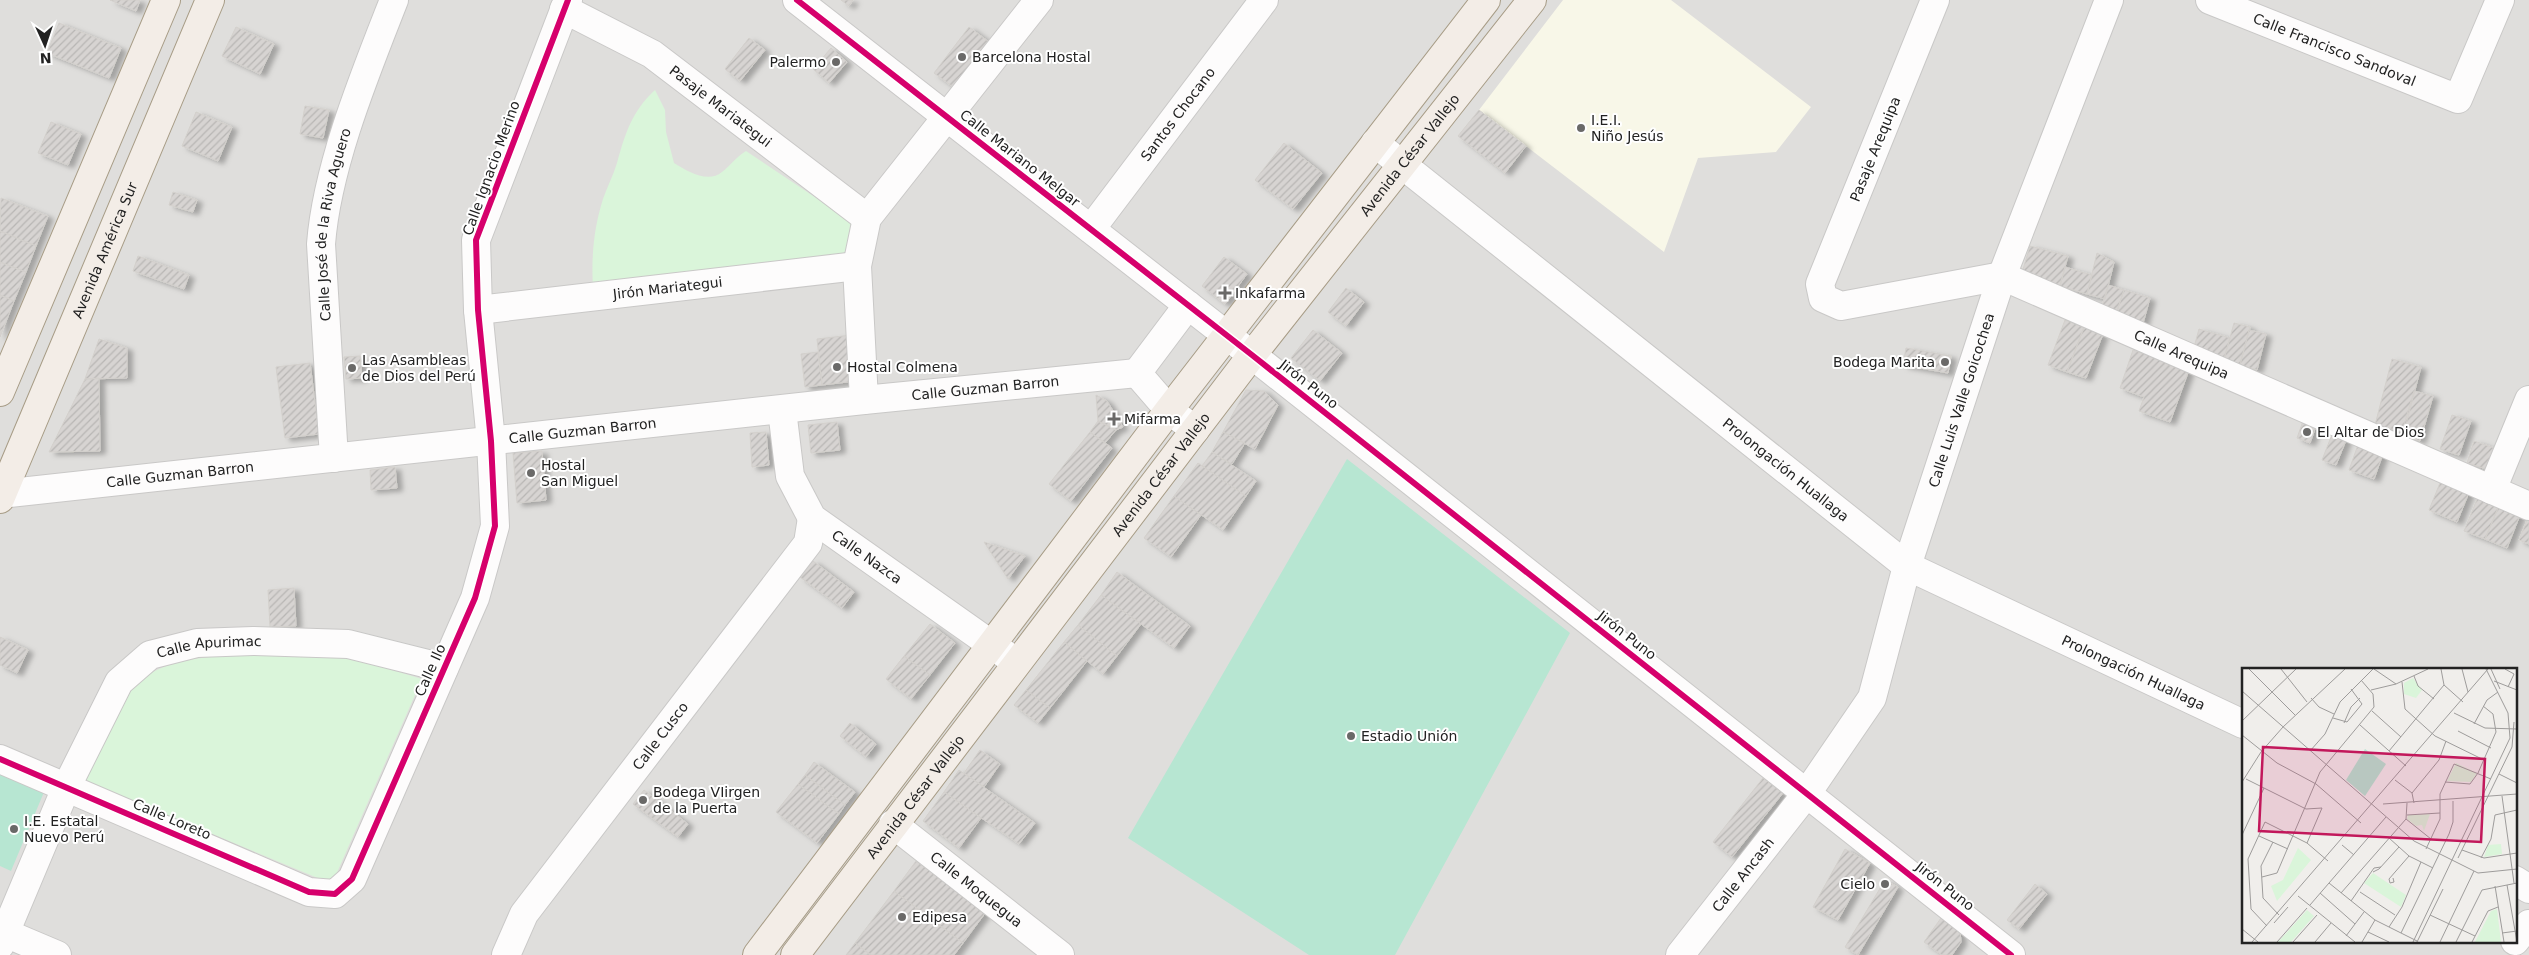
<svg xmlns="http://www.w3.org/2000/svg" width="2529" height="955" font-family="'DejaVu Sans',sans-serif">
  <defs>
    <pattern id="building-hatch" width="6" height="6" patternUnits="userSpaceOnUse" patternTransform="scale(1.25)"><rect width="6" height="6" fill="#d7d4d2"/><path d="M-1 1l2-2M0 6l6-6M5 7l2-2" fill="none" stroke="#b8b6b4"/></pattern>
    <filter id="shadow"><feDropShadow dx="5.5" dy="3" stdDeviation="2.5" flood-color="#0004"/></filter>
  </defs>
  <rect width="100%" height="100%" fill="#f0eeeb"/>
  <!-- residential -->
  <path fill="#dfdedc" fill-rule="evenodd" d="M0 0H2529V955H0ZM2243 669H2515V941H2243Z"/>
  <!-- education -->
  <path fill="#f8f7e8" d="M1563 0H1671L1811 107 1776 152 1698 158 1664 252 1479 110Z"/>
  <!-- park -->
  <path fill="#daf5da" d="M655 90 665 110 666 132 674 163C687 171 708 184 722 172 732 164 734 159 746 151L855 224 843 264 593 287C591 257 594 227 603 199 607 187 613 176 617 163 625 134 632 111 655 90Z
    M262 654 342 655 422 679 332 884 83 780C96 754 106 724 122 700 153 654 212 657 262 654Z"/>
  <!-- pitch -->
  <path fill="#b7e6d2" d="M1347 459 1570 633 1395 955H1309L1128 838Z
    M0 774 44 792 11 871 0 866Z"/>
  <!-- building -->
  <path fill="url(#building-hatch)" stroke="#d3d0cc" filter="url(#shadow)" d="M110 0H140L136 11Z
    M841 0H853L849 6Z
    M59 23 121 48 109 78 47 53Z
    M236 27 274 44 260 74 222 56Z
    M969 27 989 42 953 87 934 73Z
    M749 38 765 50 740 81 725 69Z
    M831 48 847 62 829 83 813 69Z
    M305 106 329 110 323 138 300 134Z
    M1479 110 1526 146 1505 173 1458 136Z
    M196 112 232 127 218 161 182 146Z
    M51 122 81 134 68 165 38 153Z
    M1284 143 1322 173 1293 209 1255 180Z
    M173 192 197 200 193 212 169 205Z
    M1 198 48 216 36 246 0 231Z
    M0 231 36 246 26 272 0 262Z
    M2030 246 2068 256 2060 286 2021 276Z
    M2097 253 2114 262 2105 299 2087 294Z
    M138 256 189 275 184 289 133 271Z
    M1224 257 1247 274 1225 304 1202 286Z
    M0 262 26 272 14 301 0 295Z
    M2065 267 2092 275 2087 294 2060 286Z
    M2108 285 2124 290 2116 314 2101 310Z
    M1346 288 1364 302 1346 326 1328 312Z
    M2124 290 2150 298 2142 327 2116 314Z
    M0 295 14 301 0 337Z
    M2065 320 2084 327 2067 372 2048 365Z
    M2234 323 2250 327 2240 365 2224 359Z
    M2084 327 2103 334 2086 378 2067 372Z
    M2199 329 2230 338 2224 359 2193 351Z
    M1313 330 1342 353 1320 381 1291 358Z
    M2249 330 2266 334 2257 370 2240 365Z
    M851 335 856 381 822 385 817 339Z
    M99 339 127 348V378L85 379Z
    M1906 348 1951 356 1948 373 1903 365Z
    M2133 350 2189 370 2170 422 2139 411 2144 397 2120 388Z
    M818 352 822 385 805 387 801 354Z
    M360 356 362 378 346 379 344 357Z
    M2392 359 2421 367 2404 432 2375 425Z
    M310 363 319 434 285 438 276 367Z
    M99 378 100 451 49 452 85 379Z
    M1246 390 1264 391 1278 405 1255 449 1223 432Z
    M2414 391 2433 396 2420 441 2401 435Z
    M1096 395 1107 401 1123 427 1116 430 1098 421Z
    M2452 415 2471 421 2459 455 2440 449Z
    M1098 421 1116 430 1105 443 1090 432Z
    M2303 421 2316 426 2310 443 2297 438Z
    M837 422 840 450 811 453 808 425Z
    M766 432 769 465 752 467 750 433Z
    M1090 432 1112 448 1071 501 1049 484Z
    M1223 432 1245 443 1232 464 1212 452Z
    M2333 432 2347 438 2336 465 2322 460Z
    M2474 441 2500 450 2493 471 2467 463Z
    M2359 442 2384 451 2374 479 2349 470Z
    M542 451 546 500 517 503 513 453Z
    M1212 452 1256 481 1246 496 1202 466Z
    M1198 463 1246 496 1223 530 1174 496Z
    M395 467 397 488 371 490 370 470Z
    M2442 478 2470 490 2457 522 2429 510Z
    M2480 492 2501 501 2485 539 2464 531Z
    M1174 496 1201 515 1171 557 1144 538Z
    M2501 501 2522 510 2507 548 2485 539Z
    M2529 515V544L2519 540Z
    M984 542 1025 556 1008 579Z
    M813 561 854 592 842 608 800 577Z
    M1117 572 1190 626 1174 648 1101 595Z
    M294 588 296 626 270 627 268 590Z
    M1101 595 1141 624 1117 656 1078 625Z
    M930 624 955 643 930 675 904 656Z
    M1078 625 1117 656 1103 674 1064 642Z
    M0 637 28 650 17 673 0 665Z
    M1064 642 1087 661 1050 708 1026 690Z
    M904 656 930 675 911 699 886 679Z
    M1026 690 1050 708 1038 723 1014 705Z
    M850 723 876 744 866 757 840 736Z
    M980 750 1000 764 984 787 964 773Z
    M814 762 855 792 845 805 805 775Z
    M959 770 1035 823 1019 844 944 792Z
    M805 775 845 805 839 814 798 784Z
    M1763 778 1783 793 1732 857 1713 842Z
    M798 784 839 814 817 843 776 812Z
    M644 790 688 824 678 837 633 804Z
    M944 792 981 818 959 848 923 821Z
    M1845 849 1870 863 1838 920 1813 907Z
    M916 861 986 912 963 943 894 891Z
    M1885 880 1898 887 1858 955 1845 947Z
    M2035 884 2047 894 2019 929 2007 920Z
    M894 891 963 943 954 955H871L855 943Z
    M1941 918 1960 931 1961 942 1952 955H1942L1924 942Z
    M855 943 871 955H846Z"/>
  <g fill="none" stroke-linecap="round" stroke-linejoin="round">
    <defs>
      <g id="minor">
        <path d="M797 0 1252 355 2011 955"/>
        <path id="s1" d="M1935 0 1820 284 1823 298 1841 306 2002 276 2529 506"/>
        <path id="s2" d="M2210 0 2458 99 2500 0"/>
        <path id="s3" d="M564 9 652 54 867 218"/>
        <path id="s4" d="M1375 143 1907 566 2243 724"/>
        <path id="s5" d="M1091 229 1264 0"/>
        <path id="s6" d="M478 310 857 266"/>
        <path d="M1137 373 1188 305"/>
        <path d="M1137 373 1169 410 1195 430"/>
        <path d="M864 400 857 266 867 218 1039 0"/>
        <path id="s7" d="M782 410 790 476 812 518 1016 662"/>
        <path id="s8" d="M334 458 321 244C327 166 365 74 394 0"/>
        <path d="M2492 490 2529 400"/>
        <path id="s9" d="M0 494 864 400 1137 373"/>
        <path d="M0 759 309 892 335 894 352 879 475 598 495 526 491 441 478 310 476 240 568 0"/>
        <path id="s10" d="M893 824 1060 955"/>
        <path d="M2515 880 2529 889"/>
        <path d="M5 933 57 955"/>
        <path d="M2515 941 2529 924"/>
        <path id="s11" d="M0 945 66 788 119 682 150 655 197 643 253 641 348 644 444 668"/>
        <path id="s12" d="M506 955 524 914 808 543 812 518"/>
        <path id="s13" d="M1680 955 1807 793 1872 698 1907 566 2002 276 2109 0"/>
      </g>
      <g id="major">
        <path d="M0 392 166 0"/>
        <path id="s14" d="M0 499 210 0"/>
        <path d="M757 955 1169 410 1486 0"/>
        <path id="s15" d="M795 955 1252 355 1532 0"/>
      </g>
    </defs>
    <!-- minor casing -->
    <use href="#minor" stroke="#c9c8c7" stroke-width="30"/>
    <!-- major casing -->
    <use href="#major" stroke="#a79c86" stroke-width="30"/>
    <!-- minor -->
    <use href="#minor" stroke="#fdfcfc" stroke-width="28"/>
    <!-- major -->
    <use href="#major" stroke="#f3ede7" stroke-width="28"/>
    <defs>
      <path id="cycleway" d="M797 0 1252 355 2011 955
        M0 759 309 892 335 894 352 879 475 598 495 526 491 441 478 310 476 240 568 0"/>
    </defs>
    <!-- cycleway casing -->
    <use href="#cycleway" stroke="#fff" stroke-width="9"/>
    <!-- cycleway -->
    <use href="#cycleway" stroke="#d6006c" stroke-width="6"/>
  </g>
  <!-- markers -->
  <g fill="#6a6968" stroke="#fff" stroke-width="2">
    <circle cx="962" cy="57" r="5"/>
    <circle cx="836" cy="62" r="5"/>
    <circle cx="1581" cy="128" r="5"/>
    <path d="M1222.5 285.5h5v5h5v5h-5v5h-5v-5h-5v-5h5z"/>
    <circle cx="1945" cy="362" r="5"/>
    <circle cx="837" cy="367" r="5"/>
    <circle cx="352" cy="368" r="5"/>
    <path d="M1111.5 411.5h5v5h5v5h-5v5h-5v-5h-5v-5h5z"/>
    <circle cx="2307" cy="432" r="5"/>
    <circle cx="531" cy="473" r="5"/>
    <circle cx="1351" cy="736" r="5"/>
    <circle cx="643" cy="800" r="5"/>
    <circle cx="14" cy="829" r="5"/>
    <circle cx="1885" cy="884" r="5"/>
    <circle cx="902" cy="917" r="5"/>
  </g>
  <g text-anchor="middle" stroke-width="4" stroke-linejoin="round" paint-order="stroke">
    <!-- street labels -->
    <g font-size="14" fill="#222" stroke="#fff">
      <text dy="5" stroke="none"><textPath href="#s2" startOffset="134">Calle Francisco Sandoval</textPath></text>
      <text dy="5" stroke="none"><textPath href="#s3" startOffset="185">Pasaje Mariategui</textPath></text>
      <text dy="5" stroke="none"><textPath href="#s5" startOffset="144">Santos Chocano</textPath></text>
      <text transform="translate(1875 149) rotate(-68)" y="5">Pasaje Arequipa</text>
      <text dy="5" stroke="none"><textPath href="#s15" startOffset="1009">Avenida César Vallejo</textPath></text>
      <text transform="translate(1020 158) rotate(38)" y="5">Calle Mariano Melgar</text>
      <text transform="translate(491 168) rotate(-70)" y="5">Calle Ignacio Merino</text>
      <text dy="5" stroke="none"><textPath href="#s8" startOffset="235">Calle José de la Riva Aguero</textPath></text>
      <text dy="5" stroke="none"><textPath href="#s14" startOffset="270">Avenida América Sur</textPath></text>
      <text dy="5" stroke="none"><textPath href="#s6" startOffset="191">Jirón Mariategui</textPath></text>
      <text dy="5" stroke="none"><textPath href="#s1" startOffset="700">Calle Arequipa</textPath></text>
      <text transform="translate(1309 384) rotate(38)" y="5">Jirón Puno</text>
      <text dy="5" stroke="none"><textPath href="#s9" startOffset="991">Calle Guzman Barron</textPath></text>
      <text dy="5" stroke="none"><textPath href="#s13" startOffset="632">Calle Luis Valle Goicochea</textPath></text>
      <text dy="5" stroke="none"><textPath href="#s9" startOffset="586">Calle Guzman Barron</textPath></text>
      <text dy="5" stroke="none"><textPath href="#s4" startOffset="525">Prolongación Huallaga</textPath></text>
      <text dy="5" stroke="none"><textPath href="#s9" startOffset="181">Calle Guzman Barron</textPath></text>
      <text dy="5" stroke="none"><textPath href="#s15" startOffset="604">Avenida César Vallejo</textPath></text>
      <text dy="5" stroke="none"><textPath href="#s7" startOffset="181">Calle Nazca</textPath></text>
      <text transform="translate(1627 635) rotate(38)" y="5">Jirón Puno</text>
      <text dy="5" stroke="none"><textPath href="#s11" startOffset="390">Calle Apurimac</textPath></text>
      <text transform="translate(430 670) rotate(-66)" y="5">Calle Ilo</text>
      <text dy="5" stroke="none"><textPath href="#s4" startOffset="930">Prolongación Huallaga</textPath></text>
      <text dy="5" stroke="none"><textPath href="#s12" startOffset="269">Calle Cusco</textPath></text>
      <text dy="5" stroke="none"><textPath href="#s15" startOffset="199">Avenida César Vallejo</textPath></text>
      <text transform="translate(172 819) rotate(23)" y="5">Calle Loreto</text>
      <text dy="5" stroke="none"><textPath href="#s13" startOffset="102">Calle Ancash</textPath></text>
      <text transform="translate(1945 886) rotate(38)" y="5">Jirón Puno</text>
      <text dy="5" stroke="none"><textPath href="#s10" startOffset="106">Calle Moquegua</textPath></text>
    </g>
    <!-- poi labels -->
    <g font-size="14" fill="#222" stroke="#fff" text-anchor="start">
      <text x="972" y="62">Barcelona Hostal</text>
      <text x="826" y="67" text-anchor="end">Palermo</text>
      <text x="1591" y="125">I.E.I.<tspan x="1591" dy="16">Niño Jesús</tspan></text>
      <text x="1235" y="298">Inkafarma</text>
      <text x="362" y="365">Las Asambleas<tspan x="362" dy="16">de Dios del Perú</tspan></text>
      <text x="1935" y="367" text-anchor="end">Bodega Marita</text>
      <text x="847" y="372">Hostal Colmena</text>
      <text x="1124" y="424">Mifarma</text>
      <text x="2317" y="437">El Altar de Dios</text>
      <text x="541" y="470">Hostal<tspan x="541" dy="16">San Miguel</tspan></text>
      <text x="1361" y="741">Estadio Unión</text>
      <text x="653" y="797">Bodega VIirgen<tspan x="653" dy="16">de la Puerta</tspan></text>
      <text x="24" y="826">I.E. Estatal<tspan x="24" dy="16">Nuevo Perú</tspan></text>
      <text x="1875" y="889" text-anchor="end">Cielo</text>
      <text x="912" y="922">Edipesa</text>
    </g>
  </g>
  <!-- overview -->
  <g transform="translate(2242 668)">
    <rect width="275" height="275" fill="#f0eeeb"/>
    <path d="M171 10 180 22 174 30 162 26V15ZM214 95 235 105 229 114 205 113ZM188 146 182 163 180 157 174 158 165 151 166 147ZM259 176 260 186 242 189 246 177ZM56 180 69 192 35 233 29 218 41 212ZM131 205 164 227 159 239 122 215ZM255 241 259 274H233L249 243ZM65 242 72 248 49 274H36Z" fill="#daf5da"/>
    <path d="M123 81 144 96 123 128 104 112Z" fill="#b7e6d2"/>
    <path fill="none" stroke="#9e9c9b" stroke-width="1" d="M7 1 53 47M39 1 65 34M132 1 154 16M199 1 202 17 221 34M220 1 226 24M249 1 258 21M263 1 272 6 266 19M172 8 176 18 192 31M252 13 275 22M160 14 163 41 193 68 242 92M129 22 154 16 186 1M0 23 172 173 236 205 275 201M69 30 77 39 92 46M130 43 159 69M212 45 243 60 275 61M91 50 105 54 120 36 109 21M0 53 54 1M102 55 109 39 118 30M232 56 245 32 256 24M118 57 164 98M216 63 249 80M0 67 35 95 74 116 119 155M68 83 83 66 98 34 131 1M147 83 202 17M257 106 275 115M4 111 64 141 80 140 65 175M153 112 170 125 172 135M0 114 19 84 41 59 103 1M203 114 228 116 236 105 254 64 251 46 241 38M170 125 197 92 204 73M260 128 272 215M141 136 275 126M165 147 198 145M164 151 189 171M0 167 22 120M17 168 46 181M147 170 167 188 191 200M31 174 19 198 21 230 37 247M100 177 112 187M184 181 198 151V126L212 96 249 111M220 182 242 190 275 185M216 190 270 79 272 54M239 190 249 171 253 147 275 142M131 204 137 201 157 179M20 209 35 205 78 104 132 39 131 26 119 12M151 210 152 214 148 215 147 211 167 188M87 215 133 252 175 273M265 217 275 274M253 218 262 274M118 224 153 247M78 225 113 256M99 225 164 151 165 135M56 228 113 274M109 233 132 200 139 199M68 237 144 149M188 247 233 268M32 255 46 239M25 258 9 241 6 191 23 154 65 175 86 193M147 259 160 239 179 194M0 261 16 274M126 264 147 274M159 265 207 166 211 154V133M260 265 275 263M104 268 122 244M10 274 246 1M35 274 65 240M51 274 75 247M73 274 89 255M120 274 133 252M171 274 268 70 266 45 244 1M175 274 201 221M198 274 232 203M214 274 240 222 275 215M230 274 246 243 256 239"/>
    <path fill="#c2185b" fill-opacity="0.15" stroke="#c2185b" stroke-width="2.5" d="M21 79 243 91 239 174 17 163Z"/>
    <rect width="275" height="275" fill="none" stroke="#222" stroke-width="2.5"/>
  </g>
  <!-- north arrow -->
  <g transform="translate(45 45) rotate(177)" stroke="#ffffff" stroke-width="4" paint-order="stroke">
  <path d="M0-4L9 19L0 12L-9 19Z" fill="#222222"/>
  <text y="-8" font-size="14" font-weight="bold" text-anchor="middle" fill="#222222">N</text>
  </g>
</svg>
